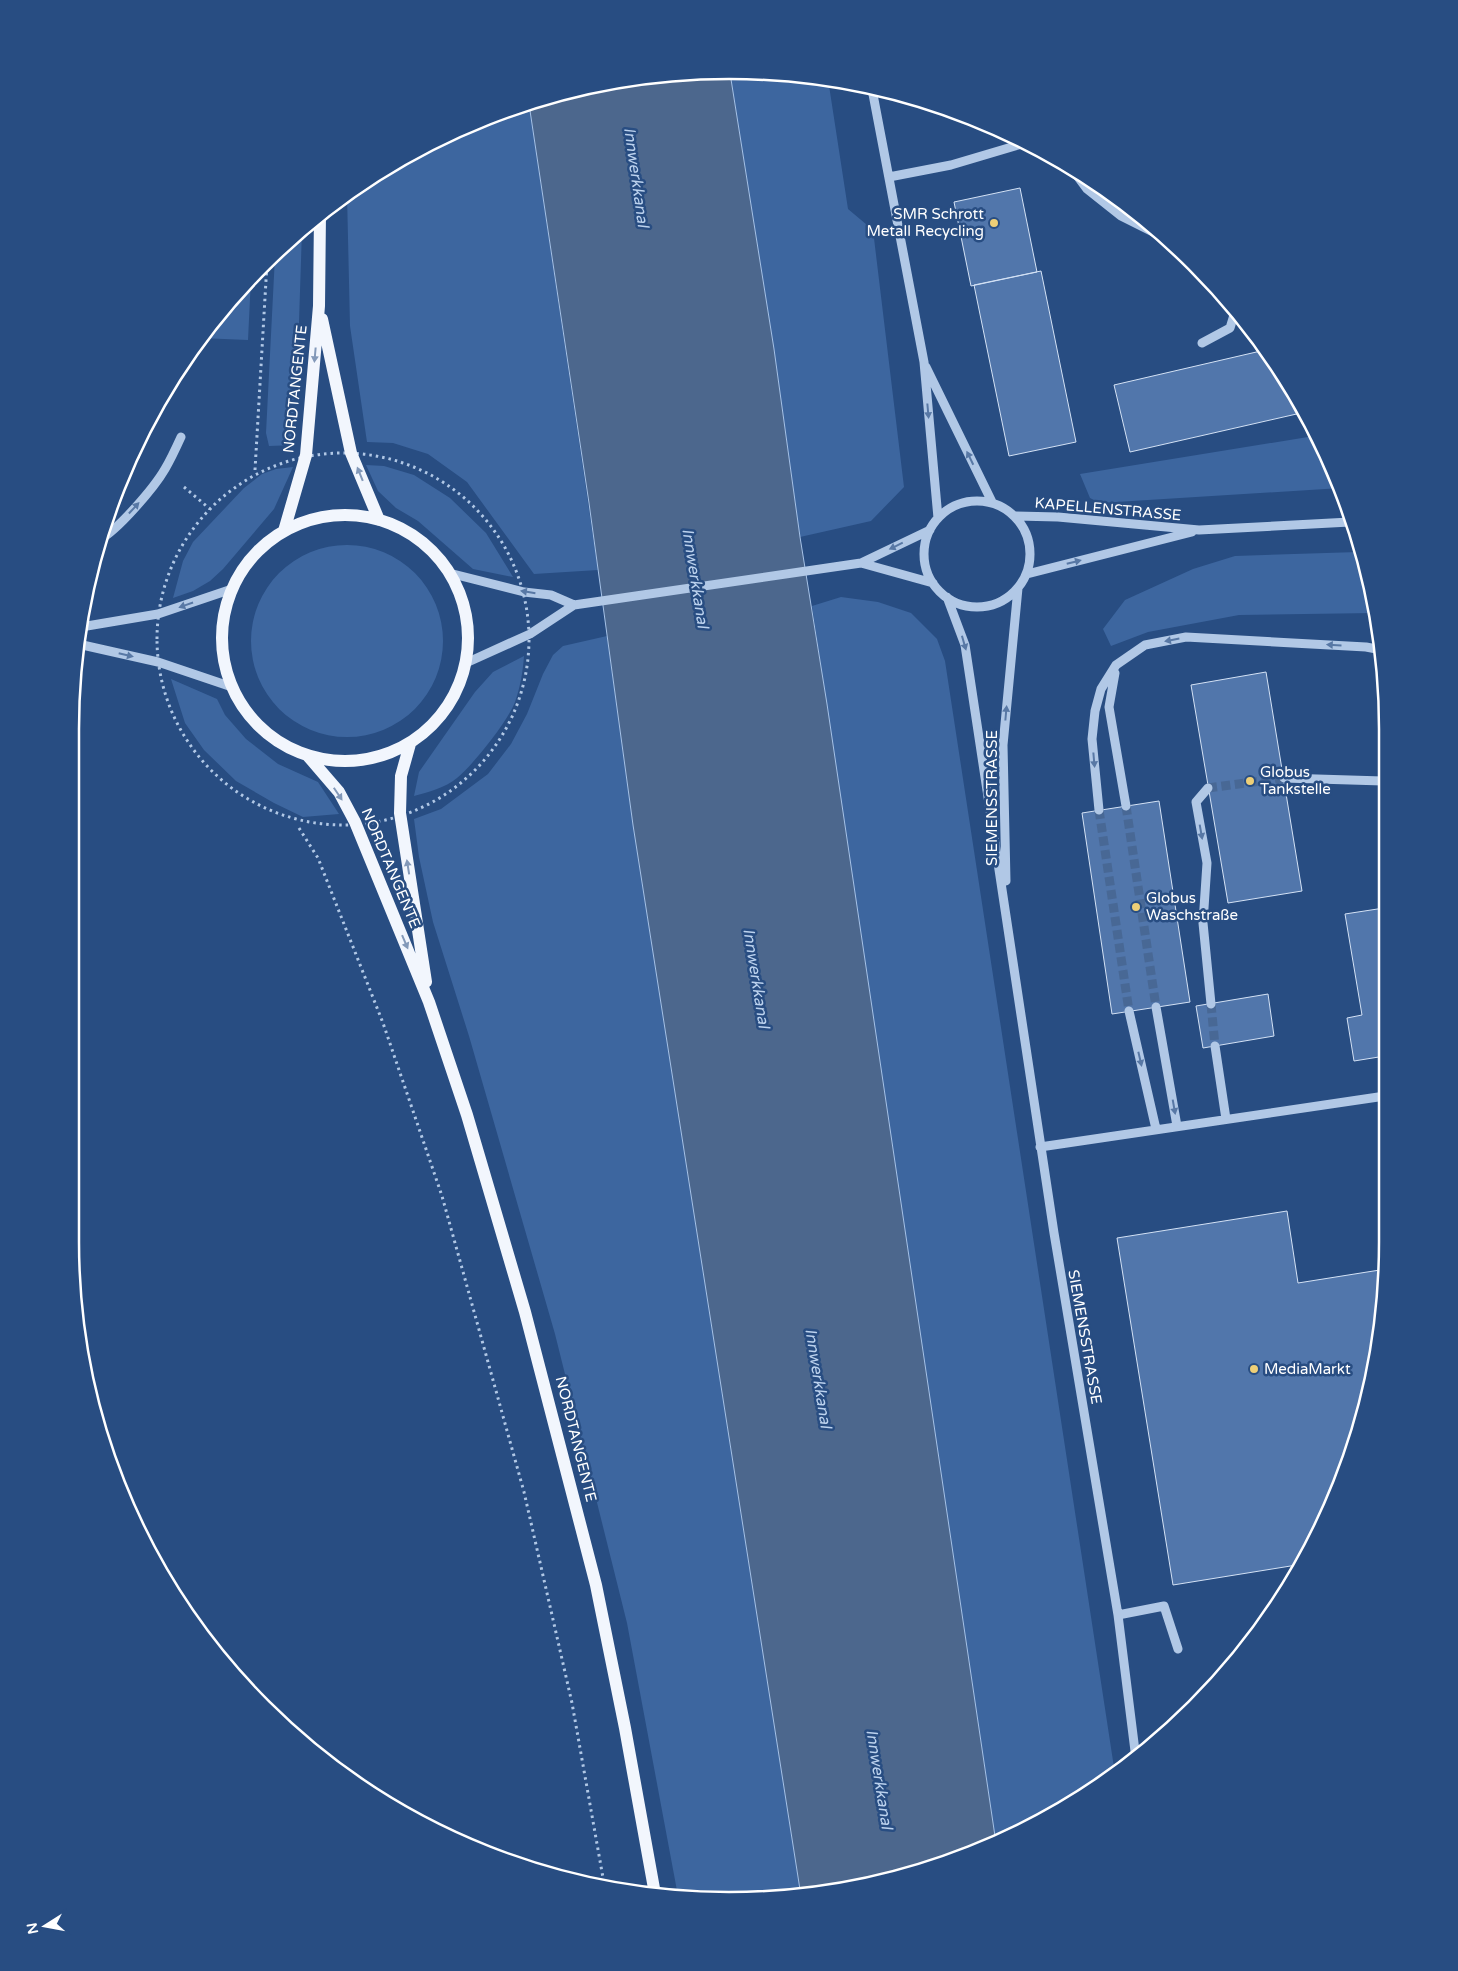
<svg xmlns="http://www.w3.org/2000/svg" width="1458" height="1971" font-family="'Varela Round',sans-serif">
  <rect width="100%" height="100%" fill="#284d82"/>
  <!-- green -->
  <path fill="#3d669f" d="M730 73 815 76 828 79 848 209 873 230 904 487 871 521 800 537 774 349Z
    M529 104 598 570 534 574 467 482 428 454 393 443 367 442 350 326 347 194 437 138Z
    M302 230 295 445 269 446 266 433 275 256Z
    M251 278 248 340 200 338 234 294Z
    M1314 436 1338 477 1341 488 1100 503 1090 498 1080 474Z
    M366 465 384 466 414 475 450 498 486 533 513 577 473 569 418 521 396 508 378 491Z
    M293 467 274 509 223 569 210 581 193 591 173 598 183 561 193 542 244 488 262 474 276 469Z
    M251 641a96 96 0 1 1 192 0a96 96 0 1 1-192 0Z
    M1358 552 1374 613 1239 615 1148 632 1111 646 1103 629 1125 600 1193 569 1235 556Z
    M841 597 878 602 911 613 937 639 945 661 1115 1774 996 1843 812 606Z
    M607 636 633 825 801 1896 729 1901 678 1896 627 1623 555 1334 469 1036 433 922 419 857 414 819 441 809 488 774 511 744 527 714 543 674 553 655 563 646Z
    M524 656C523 671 520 688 515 702 508 721 473 765 457 778 445 788 428 792 414 796L419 772 475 692 493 672Z
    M171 679 217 699 225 715 246 739 278 764 318 782 339 814 303 817 274 803 236 781 204 750 185 723Z"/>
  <!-- water -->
  <path fill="#4c678d" stroke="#a6c2e7" d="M686 71 730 73 774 349 800 537 827 704 996 1843 981 1851 815 1895 801 1896 633 825 589 503 529 104 558 93Z"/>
  <!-- building -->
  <path fill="#5176ab" stroke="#d4e2f5" d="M1020 188 1037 272 971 286 954 202Z
    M1041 271 1076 442 1009 456 974 285Z
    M1265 350 1301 413 1130 452 1114 385Z
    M1266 672 1302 891 1228 903 1191 685Z
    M1159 801 1190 1002 1112 1014 1082 813Z
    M1384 908 1385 1056 1354 1061 1347 1018 1362 1015 1345 914Z
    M1268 994 1274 1036 1203 1048 1196 1006Z
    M1287 1211 1298 1283 1386 1269 1387 1285 1353 1454 1303 1564 1173 1585 1117 1238Z"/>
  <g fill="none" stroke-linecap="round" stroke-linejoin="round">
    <!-- minor-tunnel -->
    <path stroke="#486895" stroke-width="9" stroke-dasharray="9 4.5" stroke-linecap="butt" d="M1208 788 1284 778
      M1126 806 1156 1007
      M1099 810 1129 1011
      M1211 1004 1215 1046"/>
    <!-- path -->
    <path stroke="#b1c8e6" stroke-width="3" stroke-dasharray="2.5 4" stroke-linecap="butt" d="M157 639a186 186 0 1 1 372 0a186 186 0 1 1-372 0Z
      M131 456 143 457
      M255 470 267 263
      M184 487 210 509
      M299 828 318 858 383 1023 442 1196 524 1492 572 1703 605 1889"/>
    <!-- minor -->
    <path stroke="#b1c8e6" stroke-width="9" d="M872 89 924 362 938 518
      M1070 166 1087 189 1121 216 1169 240
      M889 177 951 165 1025 143
      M1202 343 1230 328 1234 315V308
      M926 367 992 502
      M924 554a53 53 0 1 1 106 0a53 53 0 1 1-106 0Z
      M1014 516 1058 517 1199 530 1350 522
      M99 540C117 531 154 488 165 469 171 459 176 448 181 437
      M861 563 933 583
      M449 573 524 592 551 595 574 605
      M1027 574 1192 532
      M947 597 965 645 1054 1233 1118 1615 1136 1759
      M81 627 158 614 232 589
      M78 644 158 662 232 687
      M466 663 530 634 574 605 861 563 930 530
      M1115 673 1109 707 1126 806
      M1284 778 1383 781
      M1208 788 1196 802 1207 863 1203 923 1211 1004
      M1099 810 1092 739 1095 711 1101 689 1116 665 1145 645 1186 637 1366 647 1382 650
      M1006 881 1003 745 1018 588
      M1156 1007 1177 1126
      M1129 1011 1156 1129
      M1215 1046 1226 1119
      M1040 1147 1385 1096
      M1118 1615 1164 1606 1178 1649
      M1135 1751 1148 1748"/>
    <!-- major -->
    <path stroke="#f2f6fd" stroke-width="12" d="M322 319 351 453 379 520
      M222 638a123 123 0 1 1 246 0a123 123 0 1 1-246 0Z
      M284 531 306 455 319 306 320 213
      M410 744 401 776 400 813 426 982
      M308 756 339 792 355 822 429 1002 467 1115 525 1312 596 1585 625 1728 655 1894"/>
  </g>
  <!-- one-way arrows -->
  <defs><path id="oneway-solid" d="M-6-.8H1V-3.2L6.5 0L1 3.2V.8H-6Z" transform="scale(1.25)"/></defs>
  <g fill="#8399b9">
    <use href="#oneway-solid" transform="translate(315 355) rotate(95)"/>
    <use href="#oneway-solid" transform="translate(360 474) rotate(-112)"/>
    <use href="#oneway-solid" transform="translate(338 794) rotate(56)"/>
    <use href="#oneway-solid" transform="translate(408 867) rotate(-99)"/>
    <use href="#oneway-solid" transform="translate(405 942) rotate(67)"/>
  </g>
  <g fill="#5878a5">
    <use href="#oneway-solid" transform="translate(928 411) rotate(85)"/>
    <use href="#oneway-solid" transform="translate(970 458) rotate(-116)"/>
    <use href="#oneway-solid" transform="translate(134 508) rotate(-47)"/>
    <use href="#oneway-solid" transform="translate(896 546) rotate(154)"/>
    <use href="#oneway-solid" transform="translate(1074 562) rotate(-14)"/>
    <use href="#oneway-solid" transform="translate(528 592) rotate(-171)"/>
    <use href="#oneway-solid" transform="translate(186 605) rotate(161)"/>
    <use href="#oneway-solid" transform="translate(1172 640) rotate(169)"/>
    <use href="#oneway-solid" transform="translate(964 643) rotate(74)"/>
    <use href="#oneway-solid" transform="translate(1334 645) rotate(-177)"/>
    <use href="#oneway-solid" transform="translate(126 655) rotate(13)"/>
    <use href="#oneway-solid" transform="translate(1006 713) rotate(-85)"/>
    <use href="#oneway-solid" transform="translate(1094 760) rotate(85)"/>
    <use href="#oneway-solid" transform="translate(1201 832) rotate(80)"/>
    <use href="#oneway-solid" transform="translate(1140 1059) rotate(77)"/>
    <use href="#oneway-solid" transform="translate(1174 1107) rotate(80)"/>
  </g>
  <!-- markers -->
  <g fill="#eecf77" stroke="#284d82" stroke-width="2">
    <circle cx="994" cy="223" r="5"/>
    <circle cx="1250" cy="781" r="5"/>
    <circle cx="1136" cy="907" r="5"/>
    <circle cx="1254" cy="1369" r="5"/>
  </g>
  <g text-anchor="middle" stroke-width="5" stroke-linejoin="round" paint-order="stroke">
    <!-- poi labels -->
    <g font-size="15" fill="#fff" stroke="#284d82" text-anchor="start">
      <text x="984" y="219" text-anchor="end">SMR Schrott<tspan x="984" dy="17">Metall Recycling</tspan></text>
      <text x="1260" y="777">Globus<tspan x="1260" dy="17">Tankstelle</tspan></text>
      <text x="1146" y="903">Globus<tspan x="1146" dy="17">Waschstraße</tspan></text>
      <text x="1264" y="1374">MediaMarkt</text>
    </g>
    <!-- street labels -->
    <g font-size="15" fill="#fff" stroke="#284d82">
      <text transform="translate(295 389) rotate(-84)" y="5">NORDTANGENTE</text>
      <text transform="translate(1108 509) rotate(5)" y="5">KAPELLENSTRASSE</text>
      <text transform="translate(992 798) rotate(-90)" y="5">SIEMENSSTRASSE</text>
      <text transform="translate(391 868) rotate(67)" y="5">NORDTANGENTE</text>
      <text transform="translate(1085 1337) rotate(80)" y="5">SIEMENSSTRASSE</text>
      <text transform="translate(576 1439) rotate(76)" y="5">NORDTANGENTE</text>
    </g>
    <!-- water labels -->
    <g font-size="16" font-style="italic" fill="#bcd2ee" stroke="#284d82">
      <text transform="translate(637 177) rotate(82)" y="6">Innwerkkanal</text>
      <text transform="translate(696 578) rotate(81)" y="6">Innwerkkanal</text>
      <text transform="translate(757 978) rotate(81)" y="6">Innwerkkanal</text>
      <text transform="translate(819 1378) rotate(81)" y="6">Innwerkkanal</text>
      <text transform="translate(880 1779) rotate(81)" y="6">Innwerkkanal</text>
    </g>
  </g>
  <!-- crop -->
  <path d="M0 0H1458V1971H0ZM729 79H729A650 650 0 0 1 1379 729V1242A650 650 0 0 1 729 1892H729A650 650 0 0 1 79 1242V729A650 650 0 0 1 729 79Z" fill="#284d82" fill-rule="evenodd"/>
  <path fill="none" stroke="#fff" stroke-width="2.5" d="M729 79H729A650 650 0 0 1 1379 729V1242A650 650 0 0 1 729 1892H729A650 650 0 0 1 79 1242V729A650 650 0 0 1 729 79Z"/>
  <!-- north arrow -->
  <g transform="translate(45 1926) rotate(259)" stroke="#284d82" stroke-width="4" paint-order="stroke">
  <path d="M0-4L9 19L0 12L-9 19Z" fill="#ffffff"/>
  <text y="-8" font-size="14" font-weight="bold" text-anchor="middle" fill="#ffffff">N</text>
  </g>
</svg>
